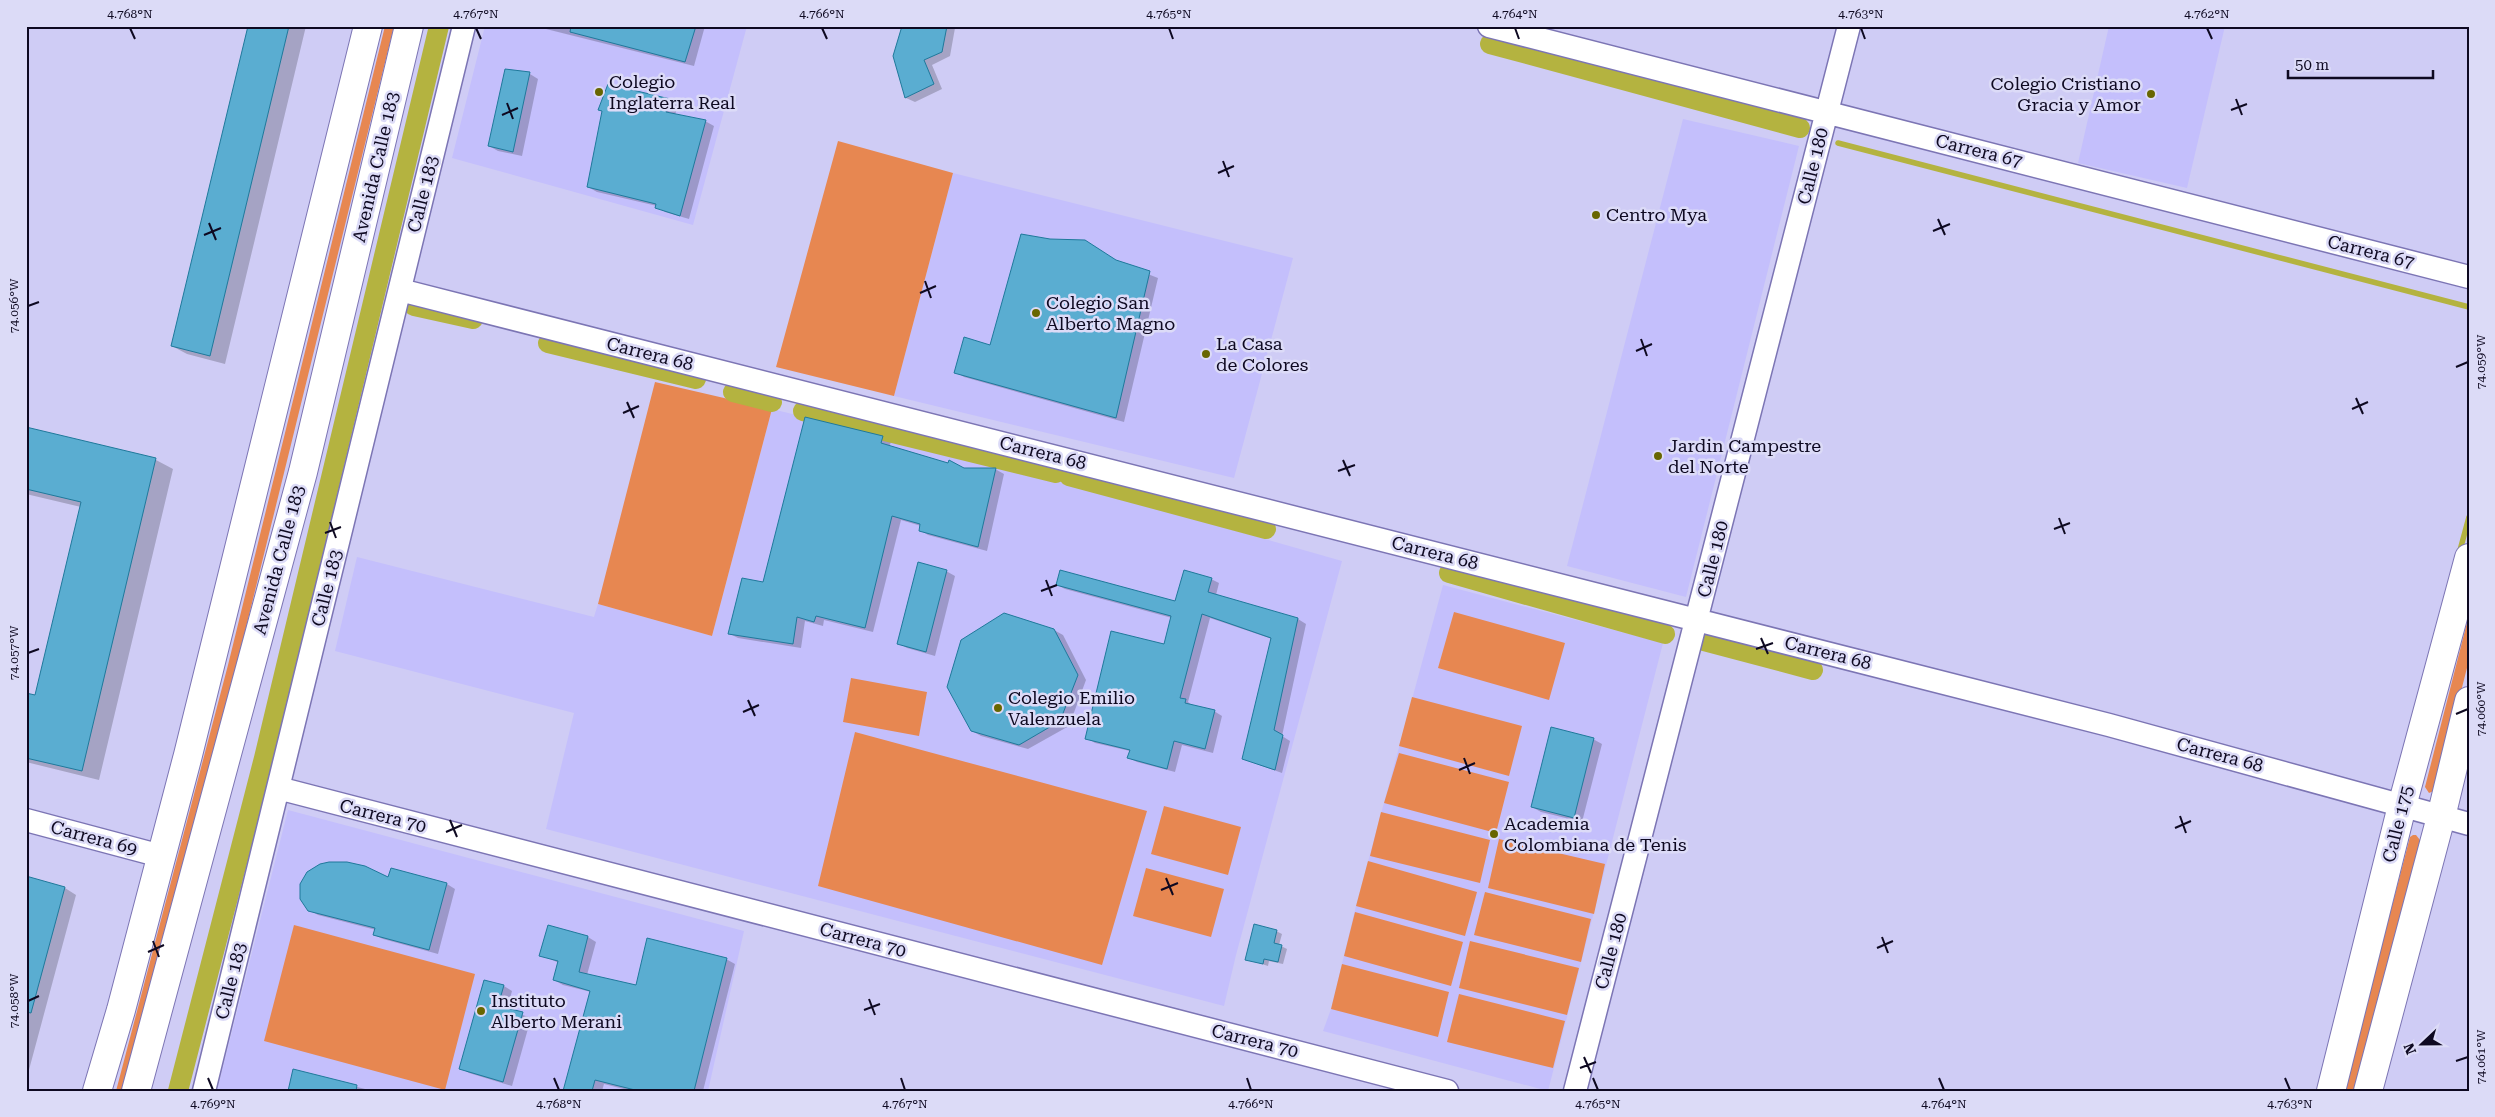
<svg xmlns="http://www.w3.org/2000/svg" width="2495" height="1117" font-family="'Roboto Serif',serif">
  <rect width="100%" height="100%" fill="#cfccf5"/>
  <!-- built -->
  <path fill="#c4bffc" d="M485 26H747L693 225 452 158Z
    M2109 26H2225L2187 188 2078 163Z
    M1683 119 1799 146 1686 597 1567 566Z
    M953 173 1293 258 1234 478 894 396Z
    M772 409 1054 479 1342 561 1236 955 1224 1006 546 829 574 713 335 651 357 557 594 617 598 604 712 636Z
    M1443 585 1663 643 1548 1091 1323 1031 1331 1009 1356 906Z
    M288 810 744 931 708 1091H217Z"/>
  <!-- green -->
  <path fill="#e78751" d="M385 26H394L236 668 124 1091H116L228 665Z
    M838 141 953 173 894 396 776 367Z
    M655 382 772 409 712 636 598 604Z
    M1454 612 1565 643 1549 700 1438 668Z
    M2469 615V660L2436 790 2429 793 2425 787Z
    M851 678 927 692 919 736 843 722Z
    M1412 697 1522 726 1509 776 1399 746Z
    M855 732 1147 811 1102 965 818 886Z
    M1399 753 1509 782 1496 833 1384 803Z
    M1164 806 1241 827 1228 875 1151 854Z
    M1381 812 1490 840 1480 883 1370 856Z
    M2413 835H2416L2420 840 2354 1091H2344L2410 837Z
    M1499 839 1605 864 1594 914 1488 888Z
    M1368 861 1477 892 1465 936 1356 906Z
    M1146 868 1224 889 1211 937 1133 916Z
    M1485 892 1591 919 1581 962 1474 935Z
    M1355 912 1463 942 1451 986 1344 956Z
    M294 925 475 974 445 1090 264 1041Z
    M1470 941 1579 968 1567 1015 1459 988Z
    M1342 964 1449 992 1438 1037 1331 1009Z
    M1459 994 1565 1021 1553 1068 1447 1042Z"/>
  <!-- shadow -->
  <path fill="#0003" d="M250 26H306L225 364 187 354 172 346Z
    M534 26H705L694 66Z
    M903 26 955 28 950 56 932 65 942 89 915 102 906 98 894 56Z
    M506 70 530 74 538 79 522 156 498 151 489 146Z
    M609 85 670 100 678 105 675 115 705 121 714 126 689 219 665 212 657 206 597 192 588 187 603 112 600 110Z
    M1117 262 1158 278 1124 422 964 377 956 372Z
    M26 428 156 460 173 469 99 780 26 762V694L36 697 81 507 26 494Z
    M882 438 891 442 889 447 963 470 995 469 1004 474 987 551 928 535 920 530 921 526 901 520 873 632 824 620 823 626 805 621 801 648 738 638 730 634 764 583Z
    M946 571 955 576 935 656 907 648 898 643Z
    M1211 579 1219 583 1216 595 1298 619 1306 624 1282 736 1290 741 1282 773 1243 759 1272 639 1210 618 1188 702 1193 706 1214 711 1222 716 1213 753 1182 745 1175 772 1137 762 1129 758 1130 751 1095 743 1087 738 1165 646 1172 618 1065 589 1057 585 1176 602Z
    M1054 630 1063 635 1086 680 1069 726 1028 749 981 736 972 731Z
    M1593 739 1602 744 1582 822 1541 812 1532 807Z
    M26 878 65 888 76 895 26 1081Z
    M389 879 447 884 455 889 438 954 383 939 374 935 376 930 318 915 309 910Z
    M549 926 588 937 596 942 587 975 636 987 726 959 735 964 703 1091H632L604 1084 602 1091H569L591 992 563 985 554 980 559 963 541 955Z
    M1276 931 1282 934 1279 945 1287 949 1283 964 1269 961 1268 966 1246 959Z
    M504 986 512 991 507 1009 531 1018 512 1086 469 1073 460 1068Z
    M294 1071 373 1091H289Z"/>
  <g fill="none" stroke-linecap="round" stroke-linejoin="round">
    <!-- stream -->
    <path stroke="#b4b340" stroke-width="5.5" d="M1838 143 2469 307
      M2459 554 2469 517"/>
    <!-- canal -->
    <path stroke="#b4b340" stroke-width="20" d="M1490 44 1800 128
      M414 306 473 319
      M548 343 696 379
      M733 392 772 402
      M803 411 1056 473
      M1069 476 1266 529
      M1449 573 1665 634
      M1704 641 1813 670
      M178 1091 264 758 439 26"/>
  </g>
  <!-- building -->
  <path fill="#5aadd1" stroke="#1f799b" d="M248 26H289L210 356 171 346Z
    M571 26H696L685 62 570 32Z
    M902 26H947L942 52 924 60 934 84 905 98 893 56Z
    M505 69 530 72 513 152 488 146Z
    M608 84 670 99 666 112 706 120 680 216 655 208 656 204 587 187 602 111 598 110Z
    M1021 234 1050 239 1085 240 1116 260 1150 271 1116 418 954 373 964 337 990 345Z
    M805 417 883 436 881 443 948 463 949 460 964 468H996L978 547 919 531 920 524 892 516 865 628 816 616 814 622 797 617 793 644 728 634 742 578 763 582Z
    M26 427 156 458 82 771 26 758V693L35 695 81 502 26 489Z
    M918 562 947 570 926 652 897 644Z
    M1060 570 1175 601 1184 570 1212 578 1208 592 1298 618 1274 730 1283 735 1275 770 1242 759 1271 638 1202 614 1180 698 1186 699 1185 703 1215 710 1205 749 1174 741 1167 769 1127 758 1130 750 1085 739 1111 631 1164 644 1171 616 1056 585Z
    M1004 613 1054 629 1078 675 1060 721 1019 745 971 731 947 687 961 640Z
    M1551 727 1594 738 1574 818 1531 807Z
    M329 862H347L365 866 388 877 391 868 447 883 429 950 373 935 375 928 308 911 300 899V884L307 872 320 864Z
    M26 876 65 887 31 1013 26 1012Z
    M1254 924 1277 930 1274 943 1282 945 1278 962 1264 959 1263 964 1245 960Z
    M548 925 588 936 579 972 636 985 647 938 727 958 694 1091H639L595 1080 592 1091H563L590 991 553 980 558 961 539 956Z
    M484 980 504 985 498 1006 523 1012 503 1082 459 1069Z
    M293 1069 357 1085 356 1091H288Z"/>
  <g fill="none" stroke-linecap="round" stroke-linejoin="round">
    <defs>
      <path id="minor" d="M1489 26 2469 277
        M400 290 2109 725 2469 824
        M278 788 1447 1091
        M26 820 161 856
        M204 1091 464 26
        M1575 1091 1849 26"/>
      <path id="tertiary" d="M2331 1091 2402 806 2469 558
        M2368 1091 2441 817 2469 701"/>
      <path id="primary" d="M97 1091 121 1010 188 755 368 26
        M136 1091 303 472 409 26"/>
    </defs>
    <!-- minor casing -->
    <use href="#minor" stroke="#7c75b4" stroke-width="25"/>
    <!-- tertiary casing -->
    <use href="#tertiary" stroke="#7c75b4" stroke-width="30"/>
    <!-- primary casing -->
    <use href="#primary" stroke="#7c75b4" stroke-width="30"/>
    <!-- minor -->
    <use href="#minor" stroke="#fff" stroke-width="22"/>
    <!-- tertiary -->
    <use href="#tertiary" stroke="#fff" stroke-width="28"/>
    <!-- primary -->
    <use href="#primary" stroke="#fff" stroke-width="28"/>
  </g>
  <!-- ticks -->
  <path fill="none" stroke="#0e0921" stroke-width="2" d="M130 28 135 39M476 28 481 39M822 28 827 39M1169 28 1173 39M1515 28 1519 39M1861 28 1865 39M2207 28 2212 39M2236 99 2242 115M507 103 513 119M2231 110 2247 104M502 115 518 108M1223 161 1229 177M1218 173 1234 166M1938 219 1945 235M209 223 216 240M1933 231 1950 224M204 235 221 228M925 281 931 298M920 293 936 286M28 306 39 302M1641 339 1647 356M1636 351 1652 344M2456 367 2468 362M2356 398 2363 414M627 402 634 418M2352 409 2368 402M623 413 639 406M1343 460 1350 476M1338 471 1355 465M2059 518 2065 534M330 522 336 538M2054 529 2070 523M325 533 341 527M1046 580 1052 596M1041 591 1057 585M1761 638 1768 654M1756 649 1773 643M28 653 39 649M748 700 755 716M743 712 759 705M2456 714 2468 709M1464 758 1470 774M1459 770 1475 763M2180 816 2186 833M450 820 457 837M2175 828 2191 821M446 832 462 825M1166 878 1173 895M1161 890 1178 883M1882 937 1888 953M153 941 159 957M1877 948 1893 941M148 952 164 945M869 999 875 1015M28 1001 39 996M864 1010 880 1004M1584 1057 1591 1073M2456 1061 2468 1057M1580 1068 1596 1062M208 1078 213 1090M554 1078 559 1090M901 1078 905 1090M1247 1078 1251 1090M1593 1078 1598 1090M1939 1078 1944 1090M2285 1078 2290 1090"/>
  <!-- markers -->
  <g fill="#686600" stroke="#dcdbf7" stroke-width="2">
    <circle cx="599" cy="92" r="5"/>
    <circle cx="2151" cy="94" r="5"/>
    <circle cx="1596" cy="215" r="5"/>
    <circle cx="1036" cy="313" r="5"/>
    <circle cx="1206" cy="354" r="5"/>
    <circle cx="1658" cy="456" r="5"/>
    <circle cx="998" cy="708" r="5"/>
    <circle cx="1494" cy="834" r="5"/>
    <circle cx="481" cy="1011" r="5"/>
  </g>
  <g text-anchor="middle" stroke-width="5" stroke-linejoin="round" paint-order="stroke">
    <!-- poi labels -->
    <g font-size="18" fill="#0e0921" stroke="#dcdbf7" text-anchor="start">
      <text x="609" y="88">Colegio<tspan x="609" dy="21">Inglaterra Real</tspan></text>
      <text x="2141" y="90" text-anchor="end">Colegio Cristiano<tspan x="2141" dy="21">Gracia y Amor</tspan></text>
      <text x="1606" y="221">Centro Mya</text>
      <text x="1046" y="309">Colegio San<tspan x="1046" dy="21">Alberto Magno</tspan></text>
      <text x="1216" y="350">La Casa<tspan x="1216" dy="21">de Colores</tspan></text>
      <text x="1668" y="452">Jardin Campestre<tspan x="1668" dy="21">del Norte</tspan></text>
      <text x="1008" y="704">Colegio Emilio<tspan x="1008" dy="21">Valenzuela</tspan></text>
      <text x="1504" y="830">Academia<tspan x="1504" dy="21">Colombiana de Tenis</tspan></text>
      <text x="491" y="1007">Instituto<tspan x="491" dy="21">Alberto Merani</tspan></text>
    </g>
    <!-- street labels -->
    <g font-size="18" fill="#0e0921" stroke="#dcdbf7">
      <text transform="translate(1979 151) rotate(14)" y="6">Carrera 67</text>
      <text transform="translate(1813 166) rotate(-76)" y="6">Calle 180</text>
      <text transform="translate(376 167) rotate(-77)" y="6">Avenida Calle 183</text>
      <text transform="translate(423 194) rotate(-76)" y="6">Calle 183</text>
      <text transform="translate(2371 252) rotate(14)" y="6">Carrera 67</text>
      <text transform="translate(650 354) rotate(14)" y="6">Carrera 68</text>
      <text transform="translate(1043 453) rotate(14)" y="6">Carrera 68</text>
      <text transform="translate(1435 553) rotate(14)" y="6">Carrera 68</text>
      <text transform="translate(1713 559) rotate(-76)" y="6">Calle 180</text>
      <text transform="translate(279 560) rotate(-75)" y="6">Avenida Calle 183</text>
      <text transform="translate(327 588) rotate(-76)" y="6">Calle 183</text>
      <text transform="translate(1828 653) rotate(14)" y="6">Carrera 68</text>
      <text transform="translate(2220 755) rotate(15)" y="6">Carrera 68</text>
      <text transform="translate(383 816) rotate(14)" y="6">Carrera 70</text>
      <text transform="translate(2398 824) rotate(-76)" y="6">Calle 175</text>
      <text transform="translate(94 838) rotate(15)" y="6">Carrera 69</text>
      <text transform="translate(863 940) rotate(15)" y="6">Carrera 70</text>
      <text transform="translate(1611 951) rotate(-75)" y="6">Calle 180</text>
      <text transform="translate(231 981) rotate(-76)" y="6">Calle 183</text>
      <text transform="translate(1255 1041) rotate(14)" y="6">Carrera 70</text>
    </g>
  </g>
  <!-- border -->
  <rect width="2495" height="1117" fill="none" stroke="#dcdbf7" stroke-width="55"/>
  <!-- north arrow -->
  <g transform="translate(2422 1044) rotate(248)" stroke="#dcdbf7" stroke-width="4" paint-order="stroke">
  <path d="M0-4L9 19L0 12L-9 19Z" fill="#0e0921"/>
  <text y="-8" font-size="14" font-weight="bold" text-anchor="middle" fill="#0e0921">N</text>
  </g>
  <!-- scale -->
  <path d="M2288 70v8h145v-8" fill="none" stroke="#0e0921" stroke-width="2.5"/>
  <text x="2295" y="70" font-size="15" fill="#0e0921" stroke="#dcdbf7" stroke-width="4" paint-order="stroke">50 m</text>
  <rect x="28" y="28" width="2440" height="1062" fill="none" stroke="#0e0921" stroke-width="2"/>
  <g font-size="12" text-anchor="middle" fill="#0e0921">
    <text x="130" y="18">4.768°N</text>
    <text x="476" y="18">4.767°N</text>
    <text x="822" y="18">4.766°N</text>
    <text x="1169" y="18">4.765°N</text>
    <text x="1515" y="18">4.764°N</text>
    <text x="1861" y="18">4.763°N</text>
    <text x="2207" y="18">4.762°N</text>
    <text transform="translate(14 306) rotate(-90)" y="4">74.056°W</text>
    <text transform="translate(2481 362) rotate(-90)" y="4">74.059°W</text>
    <text transform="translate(14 653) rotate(-90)" y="4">74.057°W</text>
    <text transform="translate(2481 709) rotate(-90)" y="4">74.060°W</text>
    <text transform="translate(14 1001) rotate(-90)" y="4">74.058°W</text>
    <text transform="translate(2481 1057) rotate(-90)" y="4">74.061°W</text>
    <text x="213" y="1108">4.769°N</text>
    <text x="559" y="1108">4.768°N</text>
    <text x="905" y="1108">4.767°N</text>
    <text x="1251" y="1108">4.766°N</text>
    <text x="1598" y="1108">4.765°N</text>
    <text x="1944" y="1108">4.764°N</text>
    <text x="2290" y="1108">4.763°N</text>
  </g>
</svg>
